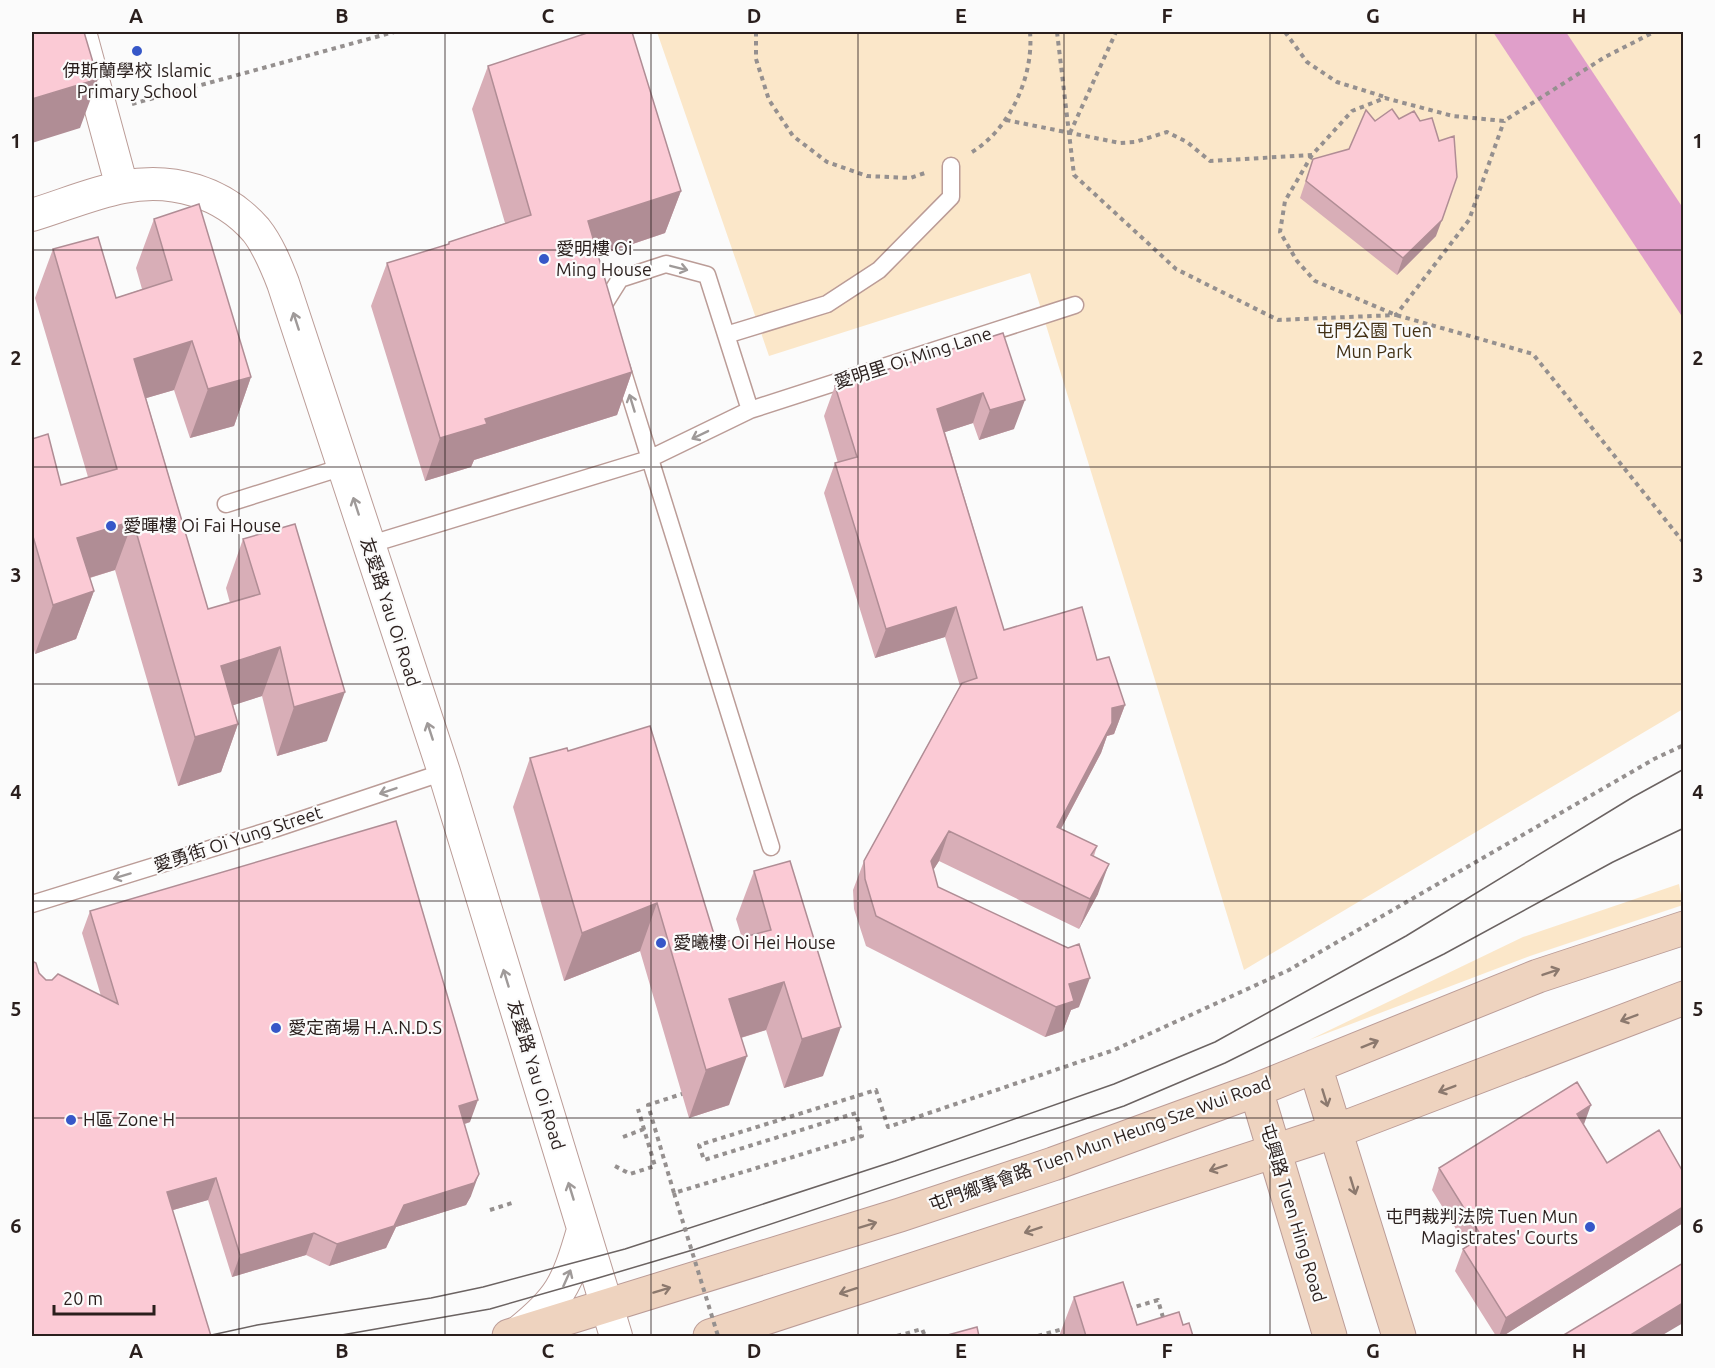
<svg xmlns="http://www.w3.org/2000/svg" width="1715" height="1368" font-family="Ubuntu,'Noto Sans TC',sans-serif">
  <rect width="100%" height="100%" fill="#fbfbfb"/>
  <!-- green -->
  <path fill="#fbe7c9" d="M657 32H1683V709L1244 970 1030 273 769 356Z
    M1679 884 1683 905 1530 956 1309 1040 1523 937Z"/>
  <!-- water -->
  <path fill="#e09fca" d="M1493 32H1566L1683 208V318Z"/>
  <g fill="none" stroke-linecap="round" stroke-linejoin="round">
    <defs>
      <path id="lane" d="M605 313 603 306 620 279 666 264 707 275 750 410
        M726 335 827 304 879 270 951 197V166
        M621 366 771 847
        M226 504 343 467
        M368 545 649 459 750 410 1075 305
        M32 904 274 829 444 772"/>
      <path id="street" d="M80 32 122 187
        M32 215C62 206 92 193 123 187 172 177 223 192 256 230 268 245 276 265 283 283L444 772 616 1336
        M515 1335C560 1300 567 1285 583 1230"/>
      <path id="secondary" d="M1315 1066 1399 1336
        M1256 1090 1330 1336
        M509 1336 900 1215 1053 1164 1256 1090 1538 976 1684 928
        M710 1336 1336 1131 1684 998"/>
    </defs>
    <!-- lane casing -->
    <use href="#lane" stroke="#bb9c97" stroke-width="19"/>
    <!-- street casing -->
    <use href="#street" stroke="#bb9c97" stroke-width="34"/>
    <!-- secondary casing -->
    <use href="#secondary" stroke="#bb9c97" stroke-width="35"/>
    <!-- path -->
    <path stroke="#95908f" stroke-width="4" stroke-dasharray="4.5 4.5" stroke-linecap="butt" d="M756 32V59L769 100 793 136 827 162 867 176 910 178 925 173
      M1057 32 1074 175 1176 269 1278 320 1396 315 1469 220 1504 121
      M1285 32 1307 62 1337 82 1385 97
      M132 104 394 32
      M1006 120 1120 143 1135 142 1167 132 1187 142 1210 161 1312 155 1352 111 1385 98 1453 116 1504 121 1605 57 1654 32
      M1070 133 1116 32
      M972 152C1010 129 1034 76 1030 32
      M1312 155 1285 201 1280 232 1297 261 1315 281 1396 315 1533 354 1684 543
      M685 1093 648 1105 674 1193 862 1136 856 1113 704 1160 699 1145 876 1090 888 1127 1114 1050 1289 970 1654 759 1684 745
      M623 1137 644 1129
      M615 1166 630 1174 655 1166 638 1109
      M490 1210 512 1203
      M1128 1309 1158 1300 1164 1321
      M897 1336 922 1329 925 1336
      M1038 1336 1066 1328"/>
    <!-- lane -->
    <use href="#lane" stroke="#fff" stroke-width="16"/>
    <!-- street -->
    <use href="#street" stroke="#fff" stroke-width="32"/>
    <!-- secondary -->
    <use href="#secondary" stroke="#eed3bf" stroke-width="33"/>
    <!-- tram -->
    <path stroke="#6b6362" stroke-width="1.5" d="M207 1336 257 1325 431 1298 483 1287 625 1249 895 1161 1114 1084 1215 1042 1406 936 1633 797 1684 769
      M336 1336 490 1309 598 1278 696 1249 1124 1106 1225 1063 1444 954 1613 862 1684 828"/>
    <!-- path-bridge -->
    <path stroke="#95908f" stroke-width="4" stroke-dasharray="4.5 4.5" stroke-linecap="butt" d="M674 1193 718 1336"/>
  </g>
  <!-- wall -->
  <path fill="#d8aeb7" d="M488 66 681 191 665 233 598 256 632 372 617 415 474 460 471 467 425 481 371 306 387 263 447 245 449 242 505 223 472 109Z
    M1313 159 1436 236 1397 275 1300 198Z
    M154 219 251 377 234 426 190 438 174 390 146 398 208 609 230 603 226 588 243 539 327 741 277 756 262 696 233 705 238 724 221 772 178 786 115 570 90 578 94 591 76 639 35 654 32 641V439L61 485 88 477 35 298 53 249 116 298 142 289 136 268Z
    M1003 333 1014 429 979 440 973 423 945 432 1004 630 1097 660 1125 705 1114 734 1107 736 1101 753 1061 829 1097 846 1094 856 1098 894 1079 929 939 861 933 870 938 887 1079 1007 1071 1010 1063 1031 1045 1037 866 946 854 909 853 890 864 861 960 686 945 637 875 658 824 493 835 463H838L824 416 835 386Z
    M568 751 717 944 742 938 736 919 754 871 823 1076 784 1088 766 1030 741 1038 729 1105 689 1118 640 951 564 981 513 807 530 758Z
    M90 911 470 1122 465 1124 471 1196 466 1205 396 1227 386 1248 329 1266 306 1255 232 1277 208 1200 173 1210 39 973 46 980 101 996 82 933Z
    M1584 1125 1607 1163 1683 1223 1503 1336H1496L1455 1271 1463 1249 1467 1247 1432 1190 1439 1168Z
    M1074 1297 1137 1325H1183L1193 1336H1059Z"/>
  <!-- shaded-wall -->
  <path fill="#b08d95" d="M98 79 80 128 32 143V99Z
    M681 191 665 233 573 264 588 221Z
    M1442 220 1436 236 1397 275 1403 258Z
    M192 341 174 390 116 407 134 359Z
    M632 372 617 415 474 460 471 467 425 481 440 438 485 419Z
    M251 377 234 426 190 438 208 389Z
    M983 393 973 423 927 438 937 409Z
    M1025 400 1014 429 979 440 990 410Z
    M133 521 115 570 59 587 77 538Z
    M94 591 76 639 35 654 53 605Z
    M956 607 945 637 875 658 886 629Z
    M280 647 262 696 203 715 221 666Z
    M345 692 327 741 277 756 294 707Z
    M1125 705 1114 734 1107 736 1101 753 1046 857 1057 827 1112 708Z
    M238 724 221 772 178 786 195 737Z
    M949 831 939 861 920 891 931 861Z
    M1109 864 1098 894 1079 929 1090 899Z
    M657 903 640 951 564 981 582 933Z
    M1090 978 1079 1007 1071 1010 1063 1031 1045 1037 1056 1007 1069 984Z
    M784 982 766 1030 711 1047 729 999Z
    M841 1027 823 1076 784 1088 802 1039Z
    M747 1056 729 1105 689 1118 706 1070Z
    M478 1100 470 1122 451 1128 459 1106Z
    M1591 1105 1583 1127 1577 1114Z
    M479 1174 471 1196 466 1205 396 1227 386 1248 329 1266 337 1244 404 1205Z
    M216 1178 208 1200 159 1214 167 1192Z
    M1683 1207V1223L1503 1336H1499L1506 1318Z
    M314 1233 306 1255 232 1277 240 1255Z
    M1683 1303V1323L1661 1336H1629Z"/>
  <!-- building -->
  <path fill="#fbcad5" stroke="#b08d95" stroke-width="1.5" d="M32 32H84L98 79 32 99Z
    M590 32H632L681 191 588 221 632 372 485 419 487 424 440 438 387 263 449 244V242L531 215 488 66Z
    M1392 109 1399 119 1414 111 1420 121 1432 118 1439 141 1454 136 1457 177 1442 220 1403 258 1306 181 1313 159 1349 149 1366 110 1375 121Z
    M199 204 251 377 208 389 192 341 134 359 208 609 260 594 243 539 295 524 345 692 294 707 280 647 221 666 238 724 195 737 133 521 77 538 94 591 53 605 32 533V439L48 434 61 485 117 469 53 249 98 237 116 298 172 280 154 219Z
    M1003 333 1025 400 990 410 983 393 937 409 1004 630 1082 607 1097 660 1109 657 1125 705 1112 708V723L1057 827 1097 846 1091 855 1109 864 1090 899 949 831 931 861 938 887 1068 948 1079 944 1090 978 1069 984 1074 1001 1056 1007 876 916 865 879 864 861 962 683 977 678 956 607 886 629 835 463 857 457 835 386Z
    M650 726 717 944 771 930 754 871 790 861 841 1027 802 1039 784 982 729 999 747 1056 706 1070 657 903 582 933 530 758 567 748 568 751Z
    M396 821 478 1100 459 1106 479 1174 474 1183 404 1205 394 1226 337 1244 314 1233 240 1255 216 1178 167 1192 211 1336H32V961L36 963 39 973 46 980H52L58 974 118 1004 90 911Z
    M1577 1082 1591 1105 1577 1114 1607 1163 1659 1130 1683 1172V1207L1506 1318 1463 1249 1482 1237 1439 1168Z
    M1683 1263V1303L1629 1336H1562Z
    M1123 1282 1137 1325 1179 1312 1183 1325 1189 1323 1193 1336H1086L1074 1297Z
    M977 1327 979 1336H944Z"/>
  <!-- one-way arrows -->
  <defs><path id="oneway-shaft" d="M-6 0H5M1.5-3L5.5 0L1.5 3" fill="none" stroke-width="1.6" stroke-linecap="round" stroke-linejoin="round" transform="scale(1.5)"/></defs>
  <g stroke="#9f9a99">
    <use href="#oneway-shaft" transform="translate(679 268) rotate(14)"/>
    <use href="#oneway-shaft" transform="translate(296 321) rotate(-108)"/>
    <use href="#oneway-shaft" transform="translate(632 403) rotate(-107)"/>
    <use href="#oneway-shaft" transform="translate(700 435) rotate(154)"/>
    <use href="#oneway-shaft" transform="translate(356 506) rotate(-108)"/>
    <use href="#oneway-shaft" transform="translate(430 731) rotate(-108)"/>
    <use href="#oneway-shaft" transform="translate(388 791) rotate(161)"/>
    <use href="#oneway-shaft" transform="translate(122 876) rotate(163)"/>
    <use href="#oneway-shaft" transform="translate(506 978) rotate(-107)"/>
    <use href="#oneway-shaft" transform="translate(571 1191) rotate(-107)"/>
    <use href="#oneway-shaft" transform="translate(567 1278) rotate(-66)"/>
  </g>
  <g stroke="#8c796e">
    <use href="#oneway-shaft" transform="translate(1551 972) rotate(-19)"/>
    <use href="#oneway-shaft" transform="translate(1629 1018) rotate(159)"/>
    <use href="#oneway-shaft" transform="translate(1370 1044) rotate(-22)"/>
    <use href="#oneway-shaft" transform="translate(1447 1089) rotate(159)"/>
    <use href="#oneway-shaft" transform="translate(1325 1098) rotate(73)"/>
    <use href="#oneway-shaft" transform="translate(1218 1168) rotate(162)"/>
    <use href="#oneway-shaft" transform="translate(1353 1186) rotate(73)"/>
    <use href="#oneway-shaft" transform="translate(868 1225) rotate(-17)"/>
    <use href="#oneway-shaft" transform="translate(1033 1230) rotate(162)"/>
    <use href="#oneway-shaft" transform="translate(662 1290) rotate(-17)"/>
    <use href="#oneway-shaft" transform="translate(848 1291) rotate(162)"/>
  </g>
  <!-- grid -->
  <path fill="none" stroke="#2a1f1d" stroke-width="1.5" stroke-opacity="0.55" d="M239 32V1336M445 32V1336M651 32V1336M858 32V1336M1064 32V1336M1270 32V1336M1476 32V1336M32 250H1684M32 467H1684M32 684H1684M32 901H1684M32 1118H1684"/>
  <!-- markers -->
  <g fill="#3657c8" stroke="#fbfbfb" stroke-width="2">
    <circle cx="137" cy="51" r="6"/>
    <circle cx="544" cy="259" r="6"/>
    <circle cx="111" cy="526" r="6"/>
    <circle cx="661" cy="943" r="6"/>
    <circle cx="276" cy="1028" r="6"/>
    <circle cx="71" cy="1120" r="6"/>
    <circle cx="1590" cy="1227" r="6"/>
  </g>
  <g text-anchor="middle" stroke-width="4.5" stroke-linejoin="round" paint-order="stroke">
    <!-- poi labels -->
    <g font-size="18" fill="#2a1f1d" stroke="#fbfbfb" text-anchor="start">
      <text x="137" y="77" text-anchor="middle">伊斯蘭學校 Islamic<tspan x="137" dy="21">Primary School</tspan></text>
      <text x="556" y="255">愛明樓 Oi<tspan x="556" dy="21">Ming House</tspan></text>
      <text x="123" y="532">愛暉樓 Oi Fai House</text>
      <text x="673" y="949">愛曦樓 Oi Hei House</text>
      <text x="288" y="1034">愛定商場 H.A.N.D.S</text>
      <text x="83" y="1126">H區 Zone H</text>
      <text x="1578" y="1223" text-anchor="end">屯門裁判法院 Tuen Mun<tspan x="1578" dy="21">Magistrates' Courts</tspan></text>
    </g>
    <!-- park labels -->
    <g font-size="18" fill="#433115" stroke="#fbfbfb">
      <text x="1374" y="337">屯門公園 Tuen<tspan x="1374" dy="21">Mun Park</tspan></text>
    </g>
    <!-- street labels -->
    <g font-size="18" fill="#2a1f1d" stroke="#fbfbfb">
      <text transform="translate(913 358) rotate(-18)" y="6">愛明里 Oi Ming Lane</text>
      <text transform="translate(390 612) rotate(72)" y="6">友愛路 Yau Oi Road</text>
      <text transform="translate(238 839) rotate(-18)" y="6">愛勇街 Oi Yung Street</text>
      <text transform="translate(536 1075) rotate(73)" y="6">友愛路 Yau Oi Road</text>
      <text transform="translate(1100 1144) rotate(-20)" y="6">屯門鄉事會路 Tuen Mun Heung Sze Wui Road</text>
      <text transform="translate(1293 1213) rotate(73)" y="6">屯興路 Tuen Hing Road</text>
    </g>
  </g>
  <!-- border -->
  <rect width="1715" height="1368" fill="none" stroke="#fbfbfb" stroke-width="66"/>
  <!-- scale -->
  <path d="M54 1305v9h100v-9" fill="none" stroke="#2a1f1d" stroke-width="3"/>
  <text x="63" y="1305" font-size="18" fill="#2a1f1d" stroke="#fbfbfb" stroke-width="4.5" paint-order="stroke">20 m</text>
  <rect x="33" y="33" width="1649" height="1302" fill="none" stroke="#2a1f1d" stroke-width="2"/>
  <g font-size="20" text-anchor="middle" font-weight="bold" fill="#2a1f1d">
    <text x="136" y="23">A</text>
    <text x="342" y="23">B</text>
    <text x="548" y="23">C</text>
    <text x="754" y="23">D</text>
    <text x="961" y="23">E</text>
    <text x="1167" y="23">F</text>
    <text x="1373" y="23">G</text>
    <text x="1579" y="23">H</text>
    <text x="16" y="148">1</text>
    <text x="1698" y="148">1</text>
    <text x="16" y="365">2</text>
    <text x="1698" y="365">2</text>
    <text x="16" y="582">3</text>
    <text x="1698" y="582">3</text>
    <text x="16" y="799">4</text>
    <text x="1698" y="799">4</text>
    <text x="16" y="1016">5</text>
    <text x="1698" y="1016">5</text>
    <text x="16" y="1233">6</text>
    <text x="1698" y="1233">6</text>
    <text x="136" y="1358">A</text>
    <text x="342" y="1358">B</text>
    <text x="548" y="1358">C</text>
    <text x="754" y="1358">D</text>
    <text x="961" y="1358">E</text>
    <text x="1167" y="1358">F</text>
    <text x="1373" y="1358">G</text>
    <text x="1579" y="1358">H</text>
  </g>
</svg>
